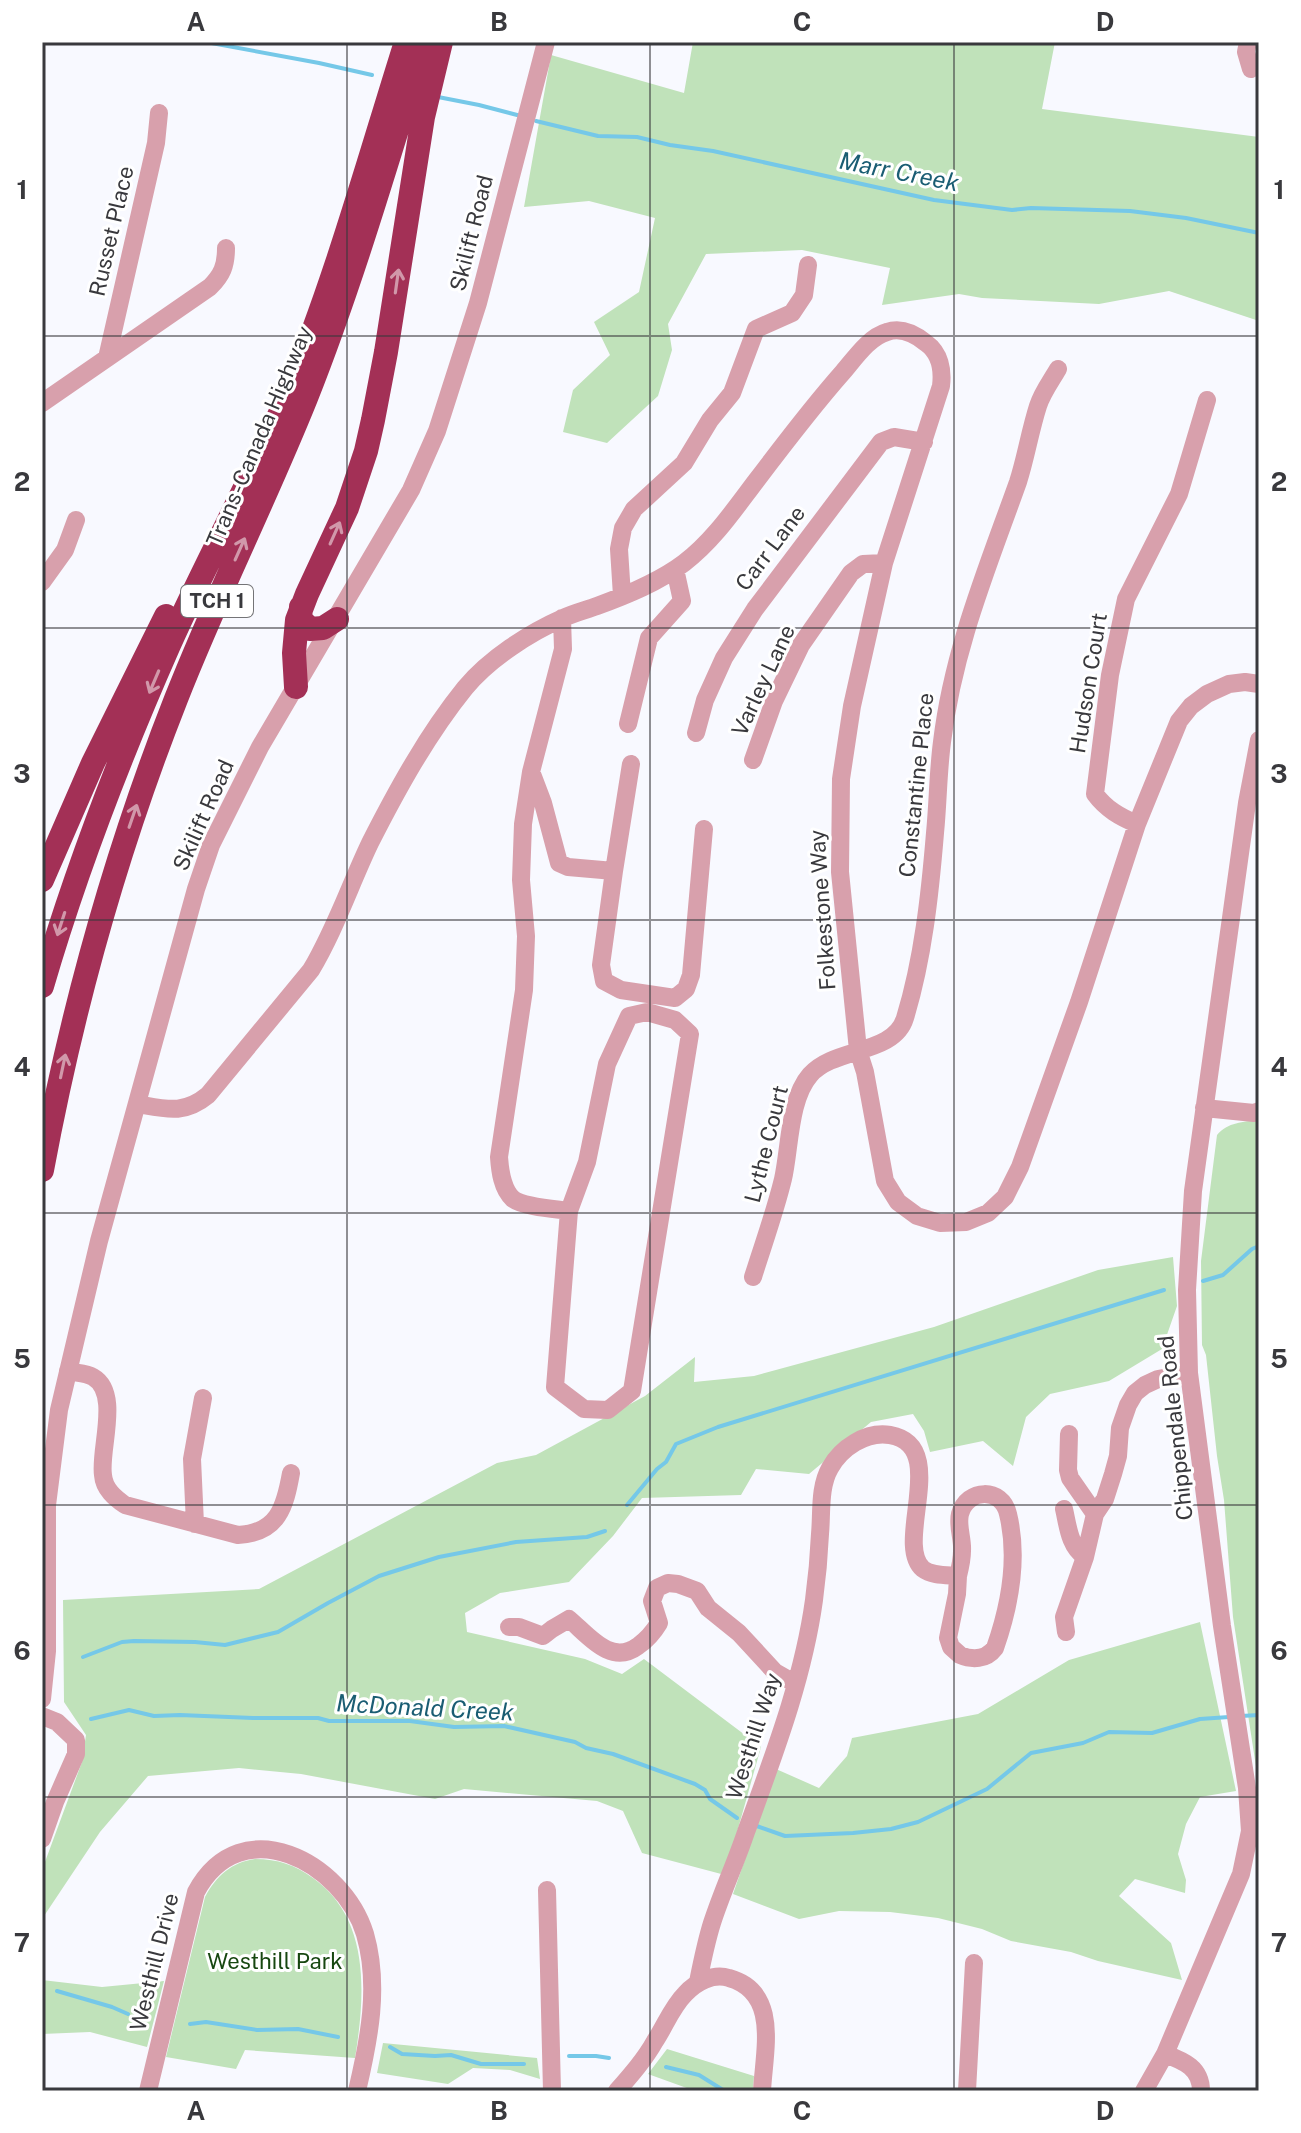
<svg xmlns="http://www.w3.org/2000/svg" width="1301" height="2133" font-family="'Public Sans',sans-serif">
  <rect width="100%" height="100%" fill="#f8f9ff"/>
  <!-- green -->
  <path fill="#c0e2ba" d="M693 42H1055L1042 109 1259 137V321L1169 291 1099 304 982 298 959 294 882 305 890 268 802 250 706 254 668 324 672 350 658 396 607 443 563 432 573 390 610 355 594 322 639 292 655 218 589 201 524 207 551 55 684 93Z
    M1259 1120V1786L1233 1617 1224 1500 1217 1456 1206 1355 1202 1345 1201 1261 1217 1135C1228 1122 1243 1122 1259 1120Z
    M1173 1257 1177 1306 1162 1349 1109 1381 1050 1394 1026 1417 1013 1466 983 1441 930 1452 924 1431 913 1414 871 1422 809 1474 756 1469 741 1495 642 1498 613 1536 569 1582 500 1593 465 1613 467 1632 585 1659 622 1674 644 1659 761 1747 725 1875 642 1853 623 1811 597 1801 464 1789 435 1799 301 1774 239 1768 148 1776 100 1832 42 1919V1870L82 1762 86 1735 64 1702 63 1600 259 1589 497 1463 536 1455 645 1396 695 1357 694 1382 754 1376 934 1327 1098 1270Z
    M1200 1622 1236 1791 1200 1797 1186 1824 1178 1854 1186 1880 1185 1893 1135 1879 1119 1896 1171 1943 1182 1980 1098 1961 1071 1952 1011 1941 982 1929 938 1918 890 1912 839 1911 799 1919 733 1894 776 1769 819 1788 847 1756 852 1738 978 1714 1069 1660Z
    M255 1859C278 1859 295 1865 313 1878 371 1919 365 1996 355 2058L245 2050 236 2069 166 2057 205 1897C216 1876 232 1862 255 1859Z
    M42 1980 102 1987 164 1981 147 2047 90 2032 42 2034Z
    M383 2043 537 2058 540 2079 510 2070 473 2068 448 2084 377 2073Z
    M667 2049 754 2076 753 2091H695L648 2074Z"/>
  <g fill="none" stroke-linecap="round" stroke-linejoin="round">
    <!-- stream -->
    <path stroke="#75c8e8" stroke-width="4" d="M206 42 319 63 372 75
      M438 97 479 105 521 116
      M536 121 598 136 637 137 670 145 713 151 934 200 1012 210 1031 208 1130 211 1186 218 1259 233
      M1203 1281 1223 1275 1252 1249 1259 1246
      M627 1505 657 1469 666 1462 676 1444 718 1427 1164 1290
      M83 1657 122 1642 134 1641 195 1642 225 1645 278 1632 328 1603 379 1576 439 1557 516 1542 587 1537 605 1531
      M1241 1716 1259 1715
      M91 1719 129 1710 154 1716 180 1715 253 1718H318L329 1721H410L454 1727 504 1726 575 1742 586 1748 613 1754 695 1784 705 1790 710 1799 737 1818
      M754 1825 785 1836 853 1833 891 1829 918 1822 987 1789 1031 1753 1083 1743 1109 1732 1152 1733 1200 1719 1229 1717
      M57 1991 112 2007 128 2014
      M190 2024 206 2022 257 2030 298 2029 338 2037
      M390 2047 402 2054 435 2056 451 2055 481 2064H524
      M569 2056H596L609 2058
      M666 2067 699 2075 723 2090"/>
    <!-- minor -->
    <path stroke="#d8a0ac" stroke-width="18" d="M1248 42 1246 52 1251 69
      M107 358 156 143 159 113
      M42 403 210 287C222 275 226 266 226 248
      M42 582 65 550 76 520
      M622 596 619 549 623 528 634 509 684 463 710 420 732 393 756 329 792 313 804 295 808 265
      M562 618 563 649 531 772 523 824 521 880 526 936 524 990 499 1157C500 1171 502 1189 513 1199 524 1207 555 1209 569 1211
      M628 724 649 638 682 601 675 569
      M696 733 705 700 724 658 755 609 881 442 894 437 924 442
      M753 760 774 701 801 645 851 573 863 564 884 563
      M631 764 614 871 601 965 604 981 621 990 675 998 686 989 691 975 704 829
      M532 774 543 803 559 863 568 867 614 871
      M1137 824C1120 817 1106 809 1095 794L1110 675 1126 599 1179 494 1207 400
      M647 1012 675 1020 690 1034 632 1391 608 1410 584 1409 555 1387 569 1211 587 1162 607 1064 629 1016Z
      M137 1104C166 1109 184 1115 208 1095L311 970C335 930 350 885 370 843 397 790 427 735 465 688 489 659 529 633 563 618 574 613 586 610 597 606 627 595 659 582 684 563 713 541 734 510 756 481 784 444 812 407 843 372 855 358 869 337 887 332 901 327 915 334 926 343 940 353 943 370 941 386L884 563 852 706 841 779 840 872 858 1050 865 1072 885 1181 898 1202 917 1216 940 1223 966 1222 988 1213 1005 1197 1020 1167 1079 1002 1137 824 1179 721 1191 706 1207 694 1229 684 1245 682 1259 684
      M1204 1108 1254 1113 1259 1111
      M753 1277C763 1245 775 1212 783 1179 790 1148 789 1099 810 1075 834 1047 894 1055 905 1018 923 959 930 894 935 833 938 803 938 772 942 742 953 650 987 569 1018 482 1026 457 1030 431 1038 406 1042 393 1051 381 1058 369
      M68 1371C75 1373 86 1373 93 1377 121 1393 99 1450 103 1475 104 1489 115 1498 125 1505L238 1535C278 1533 285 1507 291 1473
      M1069 1434 1068 1470 1070 1478 1095 1514
      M1064 1509C1068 1526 1069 1546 1085 1557
      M195 1524 192 1459 203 1398
      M509 1627H519L543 1636 552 1629 569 1619C589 1636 611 1666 638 1646 648 1639 653 1633 659 1623L652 1601 657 1588 668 1583 678 1584 697 1591 708 1608 739 1633 775 1672 796 1684
      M1066 1632 1064 1617 1085 1557 1095 1514 1105 1499 1113 1474 1118 1456 1120 1428 1128 1405 1135 1393 1145 1385 1158 1379 1189 1373
      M42 1699 47 1651V1505L59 1410 99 1241 196 889 211 845 260 747 411 490 437 431 478 303 546 42
      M42 1716 57 1722 76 1740V1754L55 1802 42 1839
      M547 1890 552 2091
      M698 1982C702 1962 706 1942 712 1923 722 1892 736 1862 746 1832 773 1757 803 1680 814 1600 817 1578 819 1556 820 1534 822 1513 819 1487 830 1468 841 1448 866 1431 890 1435 951 1446 893 1543 923 1569 932 1576 947 1575 958 1576 960 1568 962 1559 962 1551 963 1539 957 1526 960 1514 967 1488 1002 1487 1008 1514 1019 1559 1010 1605 995 1648 986 1660 972 1660 960 1655L951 1647 948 1638 957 1594 958 1576
      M1165 2054C1184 2061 1201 2068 1201 2091
      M148 2091 196 1892C241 1808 343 1862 365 1934 380 1986 369 2040 357 2091
      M617 2091C631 2075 645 2059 655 2041 665 2026 672 2007 685 1994 696 1982 713 1973 729 1978 780 1992 764 2051 762 2091
      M967 2091 974 1963
      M1144 2091 1165 2054 1241 1874 1250 1831 1247 1788 1222 1626 1189 1373 1187 1290 1193 1191 1247 803 1259 740"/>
    <!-- highway -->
    <path stroke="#a33056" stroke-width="24" d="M301 607 300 619 310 629 323 628 337 619
      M296 687 294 653 297 620 307 594 347 508 366 451 373 420 386 352 423 117 441 42
      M42 880 93 763 166 616
      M42 986C76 870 120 756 169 645 207 560 252 479 289 393 336 280 369 159 406 42
      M42 1170C72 1009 116 851 176 699 216 597 265 500 306 398 352 282 387 161 424 42"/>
  </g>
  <!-- one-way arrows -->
  <defs><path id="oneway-shaft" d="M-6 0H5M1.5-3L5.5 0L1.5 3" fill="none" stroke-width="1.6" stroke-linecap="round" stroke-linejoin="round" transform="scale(2)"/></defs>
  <g stroke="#d198aa">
    <use href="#oneway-shaft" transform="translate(397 281) rotate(-82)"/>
    <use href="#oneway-shaft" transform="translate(335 533) rotate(-66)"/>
    <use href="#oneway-shaft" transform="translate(240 549) rotate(-66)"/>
    <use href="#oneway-shaft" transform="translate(154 682) rotate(113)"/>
    <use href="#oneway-shaft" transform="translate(133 816) rotate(-71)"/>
    <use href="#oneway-shaft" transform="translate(61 924) rotate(108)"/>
    <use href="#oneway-shaft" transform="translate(63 1066) rotate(-78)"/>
  </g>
  <!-- grid -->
  <path fill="none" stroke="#39393d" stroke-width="2" stroke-opacity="0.55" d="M347 42V2091M650 42V2091M954 42V2091M42 336H1259M42 628H1259M42 920H1259M42 1213H1259M42 1505H1259M42 1797H1259"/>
  <g text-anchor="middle" stroke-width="6" stroke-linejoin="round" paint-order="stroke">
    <!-- shield labels -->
    <rect fill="#fff" stroke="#747477" stroke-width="2" x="181" y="585" width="72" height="32" rx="6"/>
    <g font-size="20" font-weight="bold" fill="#39393d">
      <text x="217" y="608">TCH 1</text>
    </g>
    <!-- street labels -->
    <g font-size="22" fill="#39393d" stroke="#fff">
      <text transform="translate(111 231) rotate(-77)" y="8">Russet Place</text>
      <text transform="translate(471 233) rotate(-76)" y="8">Skilift Road</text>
      <text transform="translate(259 436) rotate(-67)" y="8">Trans-Canada Highway</text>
      <text transform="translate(770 548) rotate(-53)" y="8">Carr Lane</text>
      <text transform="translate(763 680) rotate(-65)" y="8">Varley Lane</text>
      <text transform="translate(1088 683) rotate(-81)" y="8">Hudson Court</text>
      <text transform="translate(916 785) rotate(-84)" y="8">Constantine Place</text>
      <text transform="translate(203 815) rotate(-66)" y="8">Skilift Road</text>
      <text transform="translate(822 910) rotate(-94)" y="8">Folkestone Way</text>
      <text transform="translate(766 1144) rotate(-76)" y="8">Lythe Court</text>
      <text transform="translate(1175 1428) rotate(-96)" y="8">Chippendale Road</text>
      <text transform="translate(753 1736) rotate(-72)" y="8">Westhill Way</text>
      <text transform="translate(154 1962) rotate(-76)" y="8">Westhill Drive</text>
    </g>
    <!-- park labels -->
    <g font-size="22" fill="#174710" stroke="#fff">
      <text x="275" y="1969">Westhill Park</text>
    </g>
    <!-- water labels -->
    <g font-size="24" font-style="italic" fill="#1a5d73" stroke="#fff">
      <text transform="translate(899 172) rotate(11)" y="8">Marr Creek</text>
      <text transform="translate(425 1708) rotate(3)" y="8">McDonald Creek</text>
    </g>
  </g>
  <!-- border -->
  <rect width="1301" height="2133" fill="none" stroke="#ffffff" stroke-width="88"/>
  <rect x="44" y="44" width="1213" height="2045" fill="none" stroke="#39393d" stroke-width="3"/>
  <g font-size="26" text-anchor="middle" font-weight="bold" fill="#39393d">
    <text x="196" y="31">A</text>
    <text x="499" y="31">B</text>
    <text x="802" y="31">C</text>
    <text x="1105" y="31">D</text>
    <text x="22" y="199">1</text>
    <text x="1279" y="199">1</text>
    <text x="22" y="491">2</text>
    <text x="1279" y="491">2</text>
    <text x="22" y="783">3</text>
    <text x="1279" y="783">3</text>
    <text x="22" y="1076">4</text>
    <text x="1279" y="1076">4</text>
    <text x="22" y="1368">5</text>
    <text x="1279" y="1368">5</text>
    <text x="22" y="1660">6</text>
    <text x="1279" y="1660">6</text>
    <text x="22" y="1952">7</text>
    <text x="1279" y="1952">7</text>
    <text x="196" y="2120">A</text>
    <text x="499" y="2120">B</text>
    <text x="802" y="2120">C</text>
    <text x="1105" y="2120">D</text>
  </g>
</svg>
